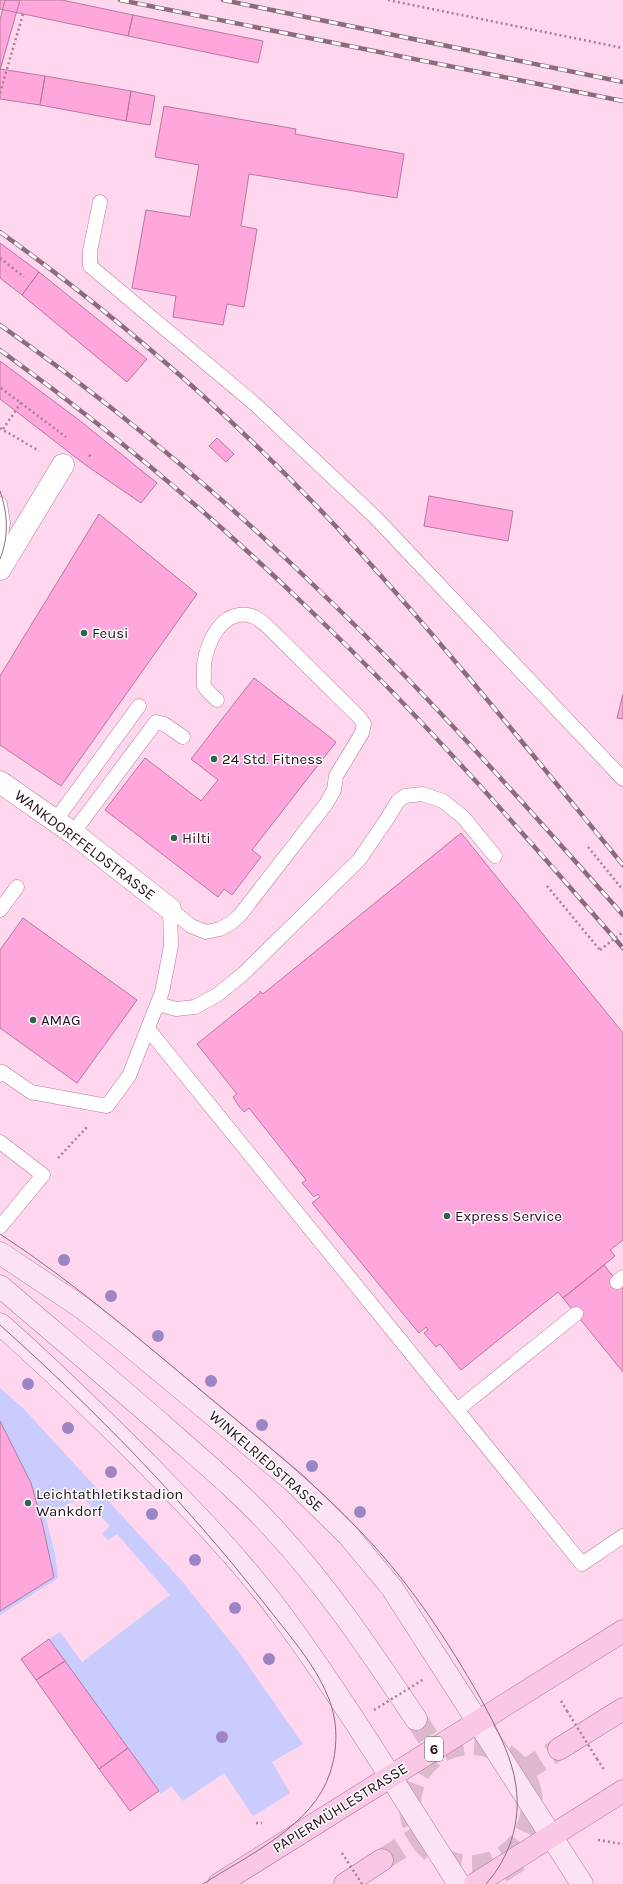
<svg xmlns="http://www.w3.org/2000/svg" width="623" height="1884" font-family="Karla,sans-serif">
  <rect width="100%" height="100%" fill="#fed7ee"/>
  <!-- green -->
  <path fill="#c9ccfc" d="M0 1388 23 1408 181 1580 238 1651 303 1744 272 1762 290 1793 253 1816 224 1773 183 1801 171 1786 161 1794 49 1639 60 1632 82 1662 170 1595 117 1534 108 1540 102 1534 110 1526 82 1496 46 1518 55 1554 58 1578 0 1615Z"/>
  <!-- building -->
  <path fill="#ffa7dd" stroke="#b5799e" d="M0 0H62L133 15 128 36 0 9Z
    M5 0H20L0 70V20Z
    M133 15 263 41 258 63 128 36Z
    M0 69 45 76 40 105 0 99Z
    M45 76 131 91 126 121 40 105Z
    M131 91 155 96 150 125 126 121Z
    M164 106 296 129 295 134 404 154 397 198 249 174 241 226 257 229 244 307 227 304 223 325 173 317 176 296 132 288 146 210 190 217 199 165 155 157Z
    M0 243 39 272 22 295 0 278Z
    M39 272 147 359 127 382 22 295Z
    M0 361 79 420 157 483 141 503 87 466 0 399Z
    M217 438 234 454 226 462 209 446Z
    M429 496 513 511 508 541 424 526Z
    M99 514 197 594 61 786 0 745V676Z
    M254 678 336 742 252 850 261 857 232 895 224 889 218 897 105 810 145 758 201 801 218 780 191 759Z
    M623 694V719L617 718Z
    M461 833 623 1033V1240L610 1250 615 1256 604 1265 563 1298 558 1292 461 1370 440 1344 436 1347 424 1333 428 1330 426 1327 419 1333 312 1203 320 1197 318 1194 314 1197 302 1183 306 1180 249 1108 244 1112 238 1105 233 1097 237 1094 197 1044 260 993V991L263 994Z
    M23 918 137 1000 77 1083 0 1028V950Z
    M604 1265 623 1289V1372L563 1298Z
    M0 1421 31 1483 42 1522 54 1577 0 1611Z
    M49 1639 65 1661 36 1680 21 1659Z
    M65 1661 128 1748 99 1769 36 1680Z
    M128 1748 159 1791 130 1811 99 1769Z"/>
  <g fill="none" stroke-linecap="round" stroke-linejoin="round">
    <!-- secondary-tunnel -->
    <path stroke="#ddb9ce" stroke-width="22" stroke-dasharray="22 11" stroke-linecap="butt" d="M416 1719 438 1753
      M504 1857 521 1884"/>
    <!-- primary-tunnel -->
    <path stroke="#ddb9ce" stroke-width="22" stroke-dasharray="22 11" stroke-linecap="butt" d="M410 1805a61 61 0 1 1 122 0a61 61 0 1 1-122 0Z
      M522 1772 559 1749
      M382 1860 418 1837"/>
    <defs>
      <path id="lane" d="M100 202 90 251V266L256 405 375 517 623 779
        M0 504 3 523 0 541
        M55 821 139 706
        M73 833 156 722 164 724 183 737
        M170 909 191 926 206 932 220 929 231 923 240 915 326 804 334 790 336 776 362 733 364 724 359 717 271 630C263 622 252 612 239 615 214 619 202 656 204 677 204 679 203 684 204 686 207 691 213 696 217 700
        M0 910 17 887
        M158 1004 176 1009 195 1007 217 995 242 975 359 860 387 819 398 801 405 796 422 794 443 801 463 817 495 856
        M148 1029 582 1564 623 1536
        M0 1075 2 1072 31 1092 107 1106 129 1076 162 992 171 946 170 909
        M0 1142 43 1175 0 1227
        M617 1282 623 1277
        M457 1410 576 1314"/>
      <path id="street" d="M0 569 63 465
        M0 782 73 833 170 909"/>
      <path id="secondary" d="M0 1253 81 1307 118 1336 293 1481 348 1535 392 1588 582 1884
        M0 1286C57 1335 114 1383 170 1432 205 1463 241 1493 272 1527 327 1586 371 1652 416 1719
        M0 1324C50 1368 98 1415 146 1463 195 1513 245 1564 286 1621 348 1706 402 1796 459 1884"/>
      <path id="primary" d="M559 1749 623 1709
        M219 1884 623 1631
        M345 1884 382 1860
        M475 1884 623 1791"/>
    </defs>
    <!-- lane casing -->
    <use href="#lane" stroke="#b4799d" stroke-width="15"/>
    <!-- street casing -->
    <use href="#street" stroke="#b4799d" stroke-width="23"/>
    <!-- secondary casing -->
    <use href="#secondary" stroke="#b4799d" stroke-width="23"/>
    <!-- primary casing -->
    <use href="#primary" stroke="#ac6e95" stroke-width="23"/>
    <!-- path -->
    <path stroke="#a28296" stroke-width="2.5" stroke-dasharray="2 3" stroke-linecap="butt" d="M388 0 623 48
      M0 93 23 14
      M0 258 24 277
      M1 388 66 437
      M0 428 39 451
      M3 429 21 403
      M89 455 93 458
      M588 847 623 890
      M547 886 600 950
      M58 1158 87 1127
      M561 1701 567 1711
      M597 1759 605 1771
      M256 1823H262
      M598 1840 623 1844"/>
    <!-- lane -->
    <use href="#lane" stroke="#fff" stroke-width="14"/>
    <!-- street -->
    <use href="#street" stroke="#fff" stroke-width="22"/>
    <!-- secondary -->
    <use href="#secondary" stroke="#fce3f3" stroke-width="22"/>
    <!-- primary -->
    <use href="#primary" stroke="#fac8e6" stroke-width="22"/>
    <!-- tram -->
    <path stroke="#8b6c7f" stroke-width="1" d="M0 491C8 514 9 537 0 559
      M0 1234C75 1283 143 1342 211 1399 263 1442 316 1484 362 1533 410 1583 448 1641 482 1701 496 1727 512 1756 516 1786 521 1822 510 1857 486 1884
      M0 1325C95 1410 185 1502 264 1603 287 1633 315 1663 329 1699 338 1722 338 1749 330 1773 313 1826 248 1855 203 1884"/>
    <defs>
      <path id="rail" d="M120 0 623 101
        M223 0 623 82
        M0 232C128 324 248 430 355 547 448 649 535 758 623 865
        M0 325C117 407 226 499 328 599 432 699 527 807 623 915
        M0 350C111 430 215 518 313 613 423 718 523 833 623 948"/>
    </defs>
    <!-- rail casing -->
    <use href="#rail" stroke="#8b6c7f" stroke-width="4.5"/>
    <!-- rail -->
    <use href="#rail" stroke="#fff" stroke-width="3" stroke-dasharray="9" stroke-linecap="butt"/>
    <!-- path-bridge -->
    <path stroke="#a28296" stroke-width="2.5" stroke-dasharray="2 3" stroke-linecap="butt" d="M600 950 623 932
      M374 1710 424 1679
      M567 1711 597 1759
      M342 1853 362 1884"/>
  </g>
  <!-- trees -->
  <g fill="#9c85c5">
    <circle cx="64" cy="1260" r="6"/>
    <circle cx="111" cy="1296" r="6"/>
    <circle cx="158" cy="1336" r="6"/>
    <circle cx="211" cy="1381" r="6"/>
    <circle cx="28" cy="1384" r="6"/>
    <circle cx="262" cy="1425" r="6"/>
    <circle cx="68" cy="1428" r="6"/>
    <circle cx="312" cy="1466" r="6"/>
    <circle cx="111" cy="1472" r="6"/>
    <circle cx="360" cy="1512" r="6"/>
    <circle cx="152" cy="1514" r="6"/>
    <circle cx="195" cy="1560" r="6"/>
    <circle cx="235" cy="1608" r="6"/>
    <circle cx="269" cy="1659" r="6"/>
    <circle cx="222" cy="1737" r="6"/>
  </g>
  <!-- markers -->
  <g fill="#2d644c" stroke="#fff" stroke-width="1.5">
    <circle cx="84" cy="633" r="4"/>
    <circle cx="214" cy="759" r="4"/>
    <circle cx="174" cy="838" r="4"/>
    <circle cx="33" cy="1020" r="4"/>
    <circle cx="447" cy="1216" r="4"/>
    <circle cx="28" cy="1503" r="4"/>
  </g>
  <g text-anchor="middle" stroke-width="3" stroke-linejoin="round" paint-order="stroke">
    <!-- shield labels -->
    <rect fill="#fff" stroke="#665660" stroke-width="1" x="425" y="1737" width="18" height="24" rx="3"/>
    <g font-size="14" font-weight="bold" fill="#240d1c">
      <text x="434" y="1754">6</text>
    </g>
    <!-- poi labels -->
    <g font-size="15" fill="#240d1c" stroke="#fff" text-anchor="start">
      <text x="92" y="638">Feusi</text>
      <text x="222" y="764">24 Std. Fitness</text>
      <text x="182" y="843">Hilti</text>
      <text x="41" y="1025">AMAG</text>
      <text x="455" y="1221">Express Service</text>
      <text x="36" y="1499">Leichtathletikstadion<tspan x="36" dy="17">Wankdorf</tspan></text>
    </g>
    <!-- street labels -->
    <g font-size="15" fill="#240d1c" stroke="#fff">
      <text transform="translate(85 845) rotate(37)" y="5">WANKDORFFELDSTRASSE</text>
      <text transform="translate(266 1461) rotate(41)" y="5">WINKELRIEDSTRASSE</text>
      <text transform="translate(340 1808) rotate(-32)" y="5">PAPIERMÜHLESTRASSE</text>
    </g>
  </g>
</svg>
